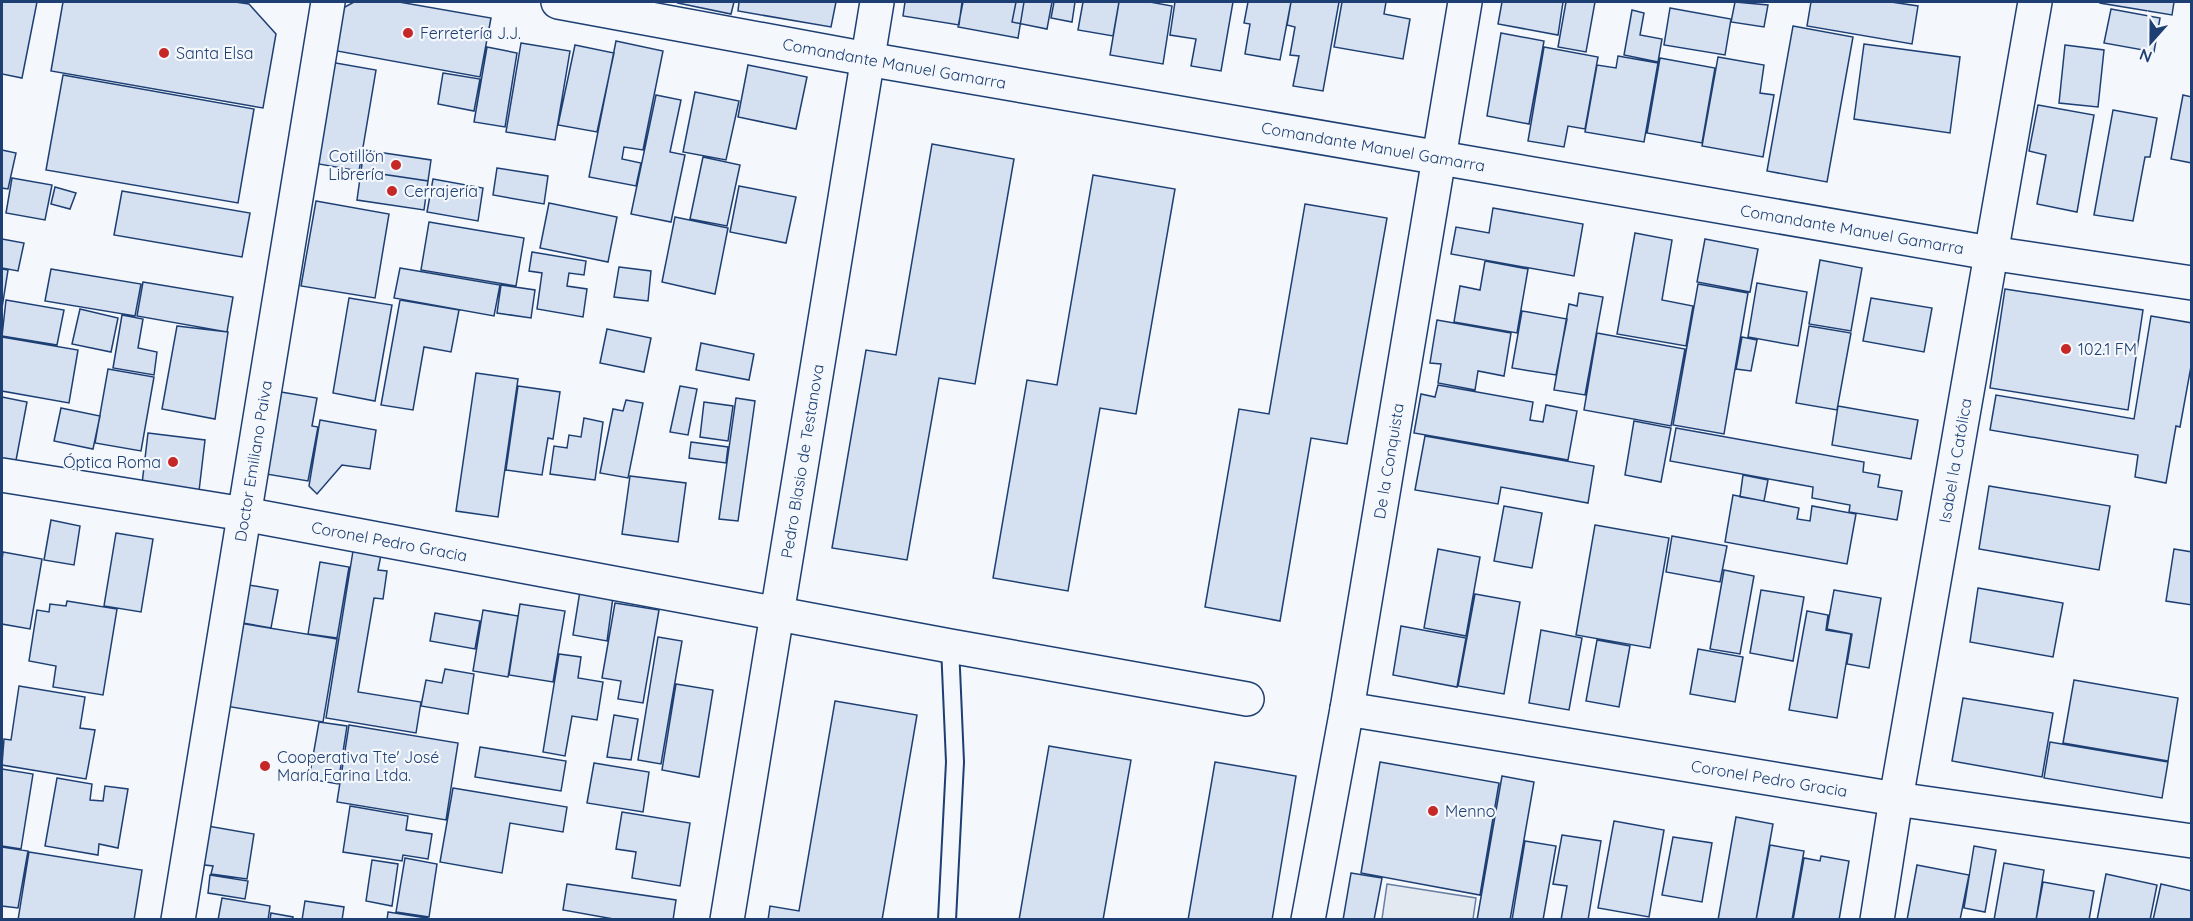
<svg xmlns="http://www.w3.org/2000/svg" width="2193" height="921" font-family="Quicksand,sans-serif">
  <rect width="100%" height="100%" fill="#f4f7fb"/>
  <!-- green -->
  <path fill="#e3e9f0" stroke="#687fa3" stroke-width="1.5" d="M1387 884 1476 898 1473 919H1382Z"/>
  <!-- building -->
  <path fill="#d5e0f0" stroke="#1d3f73" stroke-width="1.5" d="M2 2H37L22 78 2 74Z
    M63 2H235L249 4 276 34 263 108 51 71Z
    M354 2H399L491 18 480 77 326 49 332 14Z
    M679 2H734L731 14 678 3Z
    M739 2H836L831 27 738 11Z
    M905 2H962L959 25 903 16Z
    M963 2H1024L1018 38 958 27Z
    M1016 2H1052L1047 29 1012 22Z
    M1054 2H1075L1072 22 1051 18Z
    M1083 2H1119L1113 36 1078 30Z
    M1119 2H1150L1172 6 1163 64 1110 55Z
    M1175 2H1233L1221 71 1191 66 1196 39 1170 35Z
    M1248 2H1291L1280 60 1245 54 1250 24 1244 23Z
    M1291 2H1339L1323 91 1293 86 1299 56 1290 55 1295 27 1287 25Z
    M1342 2H1386L1384 14 1410 19 1403 59 1334 47Z
    M1502 2H1563L1558 35 1498 24Z
    M1566 2H1595L1586 52 1558 47Z
    M1735 2 1768 5 1764 27 1731 22Z
    M1811 2H1891L1918 6 1912 44 1807 26Z
    M2100 2H2174L2172 15 2100 3Z
    M1670 8 1731 19 1725 55 1664 45Z
    M2111 9 2160 18 2154 52 2104 43Z
    M1632 10 1644 13 1640 35 1662 39 1658 62 1624 55Z
    M1793 26 1853 37 1827 182 1767 171Z
    M1501 33 1544 41 1529 124 1487 116Z
    M616 41 663 51 643 150 624 147 622 159 641 163 636 186 589 177Z
    M521 43 570 51 555 140 506 132Z
    M1864 44 1960 57 1950 133 1854 119Z
    M575 45 614 53 597 132 558 125Z
    M2065 45 2104 50 2098 107 2059 103Z
    M487 47 517 53 505 127 474 122Z
    M1544 47 1598 57 1585 129 1568 126 1564 147 1528 141Z
    M1618 56 1658 63 1644 142 1585 132 1597 65 1616 68Z
    M1718 57 1764 65 1760 93 1774 95 1763 157 1702 146Z
    M1660 58 1715 68 1702 143 1647 133Z
    M330 62 376 70 359 171 313 163Z
    M748 65 807 77 796 129 738 117Z
    M443 73 480 79 474 111 438 104Z
    M63 75 254 109 238 203 46 170Z
    M695 92 739 101 726 160 683 152Z
    M656 95 681 100 670 152 685 155 671 222 631 214Z
    M2183 95 2192 97V163L2171 159Z
    M2038 105 2094 115 2077 212 2037 204 2046 155 2029 151Z
    M2113 110 2157 118 2150 157H2145L2133 221 2094 215Z
    M932 144 1014 159 975 384 939 378 907 560 832 548 866 350 896 355Z
    M2 150 16 153 8 189 2 188Z
    M364 150 431 160 428 181 361 171Z
    M703 157 740 165 727 226 690 219Z
    M497 168 548 176 544 204 493 195Z
    M361 171 428 181 424 210 357 200Z
    M1093 175 1175 189 1136 414 1100 408 1068 591 993 578 1027 380 1057 385Z
    M12 178 52 185 45 220 6 213Z
    M433 179 483 188 478 221 427 212Z
    M739 186 796 197 786 243 730 232Z
    M55 187 76 193 70 209 51 204Z
    M122 191 250 213 242 257 114 235Z
    M316 201 389 214 375 298 301 286Z
    M549 203 617 217 608 262 540 248Z
    M1305 204 1387 218 1347 444 1311 438 1280 621 1205 607 1239 409 1269 414Z
    M1493 208 1583 224 1574 276 1451 254 1456 227 1489 233Z
    M675 217 728 228 715 294 662 282Z
    M429 222 524 238 516 286 421 270Z
    M1635 233 1672 240 1662 300 1693 306 1686 346 1617 334Z
    M2 239 24 243 18 271 2 268Z
    M1705 239 1758 249 1750 292 1697 282Z
    M532 252 586 261 584 275 569 273 567 286 587 289 583 317 537 309 542 273 529 271Z
    M1820 260 1862 268 1851 331 1809 324Z
    M1485 261 1528 269 1517 333 1454 322 1460 286 1480 290Z
    M619 267 651 271 648 301 614 297Z
    M400 268 500 285 494 316 394 298Z
    M2 269 8 270 2 308Z
    M51 269 141 284 135 316 45 301Z
    M143 282 233 297 227 332 137 316Z
    M1757 283 1807 292 1798 346 1748 337Z
    M1698 284 1748 293 1724 434 1673 425Z
    M501 285 535 290 531 318 497 313Z
    M2005 289 2143 310 2128 410 1990 388Z
    M1579 293 1603 297 1585 395 1554 390 1569 304 1577 306Z
    M349 298 392 305 375 401 333 393Z
    M1871 298 1932 308 1924 352 1863 341Z
    M6 300 64 310 57 345 2 336Z
    M400 300 459 310 451 352 424 347 413 410 381 405Z
    M80 309 118 318 111 352 72 344Z
    M1522 311 1567 319 1556 375 1512 368Z
    M122 315 143 319 138 348 157 352 154 375 113 368Z
    M2151 316 2192 323V361L2180 427 2176 426 2166 483 2135 477 2138 455 1990 430 1996 395 2134 419Z
    M1437 320 1511 333 1504 376 1478 371 1475 390 1438 383 1441 364 1430 363Z
    M177 326 228 332 215 419 162 409Z
    M1809 326 1851 333 1837 410 1796 403Z
    M607 329 651 338 644 372 600 363Z
    M1597 333 1685 349 1671 426 1584 410Z
    M2 337 78 350 69 403 2 391Z
    M1742 337 1757 340 1751 371 1736 369Z
    M701 343 754 354 749 380 696 370Z
    M108 369 154 377 141 451 95 443Z
    M476 373 518 379 498 517 456 511Z
    M1438 385 1533 402 1530 420 1543 422 1546 405 1577 411 1568 460 1414 433 1421 394 1435 397Z
    M518 386 560 392 553 439 548 438 542 475 506 470Z
    M680 386 697 389 688 435 670 432Z
    M281 392 317 398 312 426 318 427 308 481 260 473Z
    M2 397 27 402 14 471 2 468Z
    M736 398 755 401 738 521 719 519Z
    M626 400 643 403 628 478 600 473 613 409 623 411Z
    M704 402 733 406 728 441 700 437Z
    M1838 406 1918 420 1911 459 1832 445Z
    M61 408 100 416 93 449 54 441Z
    M584 418 603 422 595 480 550 474 554 446 567 448 569 435 581 437Z
    M320 420 376 430 370 469 342 465 317 494 309 486Z
    M1634 421 1671 428 1661 482 1625 475Z
    M1676 428 1864 462 1863 472 1880 475 1878 487 1902 491 1897 520 1849 512 1850 505 1812 498 1813 487 1670 461Z
    M148 433 205 440 199 491 142 484Z
    M1425 436 1594 466 1588 503 1501 487 1498 504 1415 490Z
    M691 442 728 447 726 463 689 458Z
    M1743 475 1768 480 1764 501 1740 497Z
    M630 476 686 483 678 542 622 534Z
    M1989 486 2110 506 2099 570 1979 549Z
    M1733 495 1799 508 1797 519 1810 521 1812 506 1856 514 1847 564 1725 542Z
    M1504 506 1542 513 1532 568 1494 561Z
    M51 520 80 526 74 565 44 560Z
    M1595 525 1669 538 1650 648 1576 635Z
    M116 533 153 539 141 612 104 606Z
    M1672 536 1727 546 1720 582 1666 572Z
    M1438 549 1480 557 1466 636 1424 628Z
    M2174 549 2192 552V605L2166 601Z
    M353 551 381 555 378 570 387 571 383 599 374 598 358 692 421 702 416 733 326 718Z
    M3 552 42 559 30 629 2 624V560Z
    M320 562 349 567 337 638 308 634Z
    M1724 570 1754 576 1740 654 1710 649Z
    M249 585 278 590 271 628 243 623Z
    M1978 588 2063 603 2053 657 1970 642Z
    M1761 590 1804 597 1793 661 1750 653Z
    M1834 590 1881 598 1869 668 1847 664 1852 634 1827 629Z
    M580 591 613 597 607 641 573 635Z
    M1475 594 1520 602 1504 694 1458 686Z
    M67 601 117 609 103 695 53 687 56 666 29 661 37 610 49 612 50 604 66 606Z
    M615 603 659 610 643 703 618 699 621 681 602 678Z
    M520 604 565 611 553 682 509 675Z
    M483 610 518 616 508 677 473 671Z
    M1807 611 1828 615 1826 630 1851 634 1837 718 1789 710Z
    M435 613 480 621 475 649 430 641Z
    M233 622 337 639 323 722 219 705Z
    M1401 626 1466 638 1457 687 1393 675Z
    M1541 630 1582 638 1569 710 1529 703Z
    M658 637 682 641 661 764 638 760Z
    M1597 640 1630 646 1619 707 1586 701Z
    M1698 649 1743 657 1735 702 1690 694Z
    M559 654 581 657 578 678 603 682 597 720 572 716 565 756 543 752Z
    M445 669 474 674 468 714 421 706 426 680 442 683Z
    M2074 680 2178 698 2168 761 2063 743Z
    M676 684 713 690 699 777 662 770Z
    M19 686 85 697 80 728 95 730 86 779 2 765 4 739 11 740Z
    M1963 698 2053 713 2042 777 1952 761Z
    M835 701 917 715 882 920H768L770 906 799 911Z
    M614 715 638 719 631 760 607 757Z
    M319 722 347 726 338 784 309 779Z
    M349 725 458 743 446 820 337 802Z
    M2050 742 2168 762 2162 798 2044 778Z
    M1049 746 1131 760 1103 920H1019Z
    M480 747 566 761 561 791 475 777Z
    M1215 762 1296 776 1272 920H1188Z
    M1380 762 1499 783 1480 895 1361 873Z
    M594 763 649 772 643 812 587 803Z
    M2 769 33 774 21 849 2 846Z
    M1502 776 1534 782 1510 920H1477Z
    M57 778 92 784 90 800 103 801 105 786 128 789 118 848 99 844 98 855 45 846Z
    M453 788 567 807 563 832 510 823 502 873 440 862Z
    M350 806 408 816 406 830 432 834 428 859 403 855 402 861 343 852Z
    M622 812 690 823 680 886 632 878 636 852 616 849Z
    M1736 817 1773 824 1756 920H1718Z
    M1614 821 1664 830 1649 917 1598 908Z
    M202 825 254 834 247 879 211 874 213 866 196 864Z
    M1562 835 1601 841 1588 920H1561L1567 886 1553 884Z
    M1673 837 1712 843 1702 902 1662 895Z
    M1525 841 1556 846 1543 920H1512Z
    M1770 845 1804 851 1792 920H1756Z
    M1974 846 1996 850 1985 912 1964 908Z
    M2 847 28 851 18 908 2 906Z
    M29 852 142 870 134 920H18Z
    M1821 856 1849 861 1839 920H1793L1804 858 1820 861Z
    M405 858 437 864 429 917 396 912Z
    M372 860 398 864 392 906 366 901Z
    M2004 863 2044 870 2036 920H1994Z
    M1917 865 1969 875 1960 920H1907Z
    M1351 873 1382 878 1374 920H1343Z
    M2106 874 2157 885 2150 920H2097Z
    M210 875 248 881 245 899 208 893Z
    M2043 882 2094 891 2089 920H2036Z
    M567 884 676 900 673 920H619L563 910Z
    M2161 884 2192 891V920H2153Z
    M222 898 270 906 268 920H218Z
    M305 901 344 907 342 920H302Z
    M388 912 427 918 426 920H387Z
    M271 913 293 917V920H270Z"/>
  <g fill="none" stroke-linecap="round" stroke-linejoin="round">
    <defs>
      <path id="lane" d="M947 920 955 762 950 646"/>
      <g id="street">
        <path id="s1" d="M558 2 867 59 1990 253 2192 283"/>
        <path id="s2" d="M2 475 244 514 950 646 1247 699"/>
        <path id="s3" d="M1347 709 1896 799 2192 841"/>
        <path id="s4" d="M178 920 328 2"/>
        <path id="s5" d="M727 920 877 2"/>
        <path id="s6" d="M1308 920 1347 709 1465 2"/>
        <path id="s7" d="M1877 920 1896 799 2035 2"/>
      </g>
    </defs>
    <!-- lane casing -->
    <use href="#lane" stroke="#1d3f73" stroke-width="20"/>
    <!-- street casing -->
    <use href="#street" stroke="#1d3f73" stroke-width="36"/>
    <!-- lane -->
    <use href="#lane" stroke="#f4f7fb" stroke-width="16"/>
    <!-- street -->
    <use href="#street" stroke="#f4f7fb" stroke-width="33"/>
  </g>
  <!-- markers -->
  <g fill="#c62828" stroke="#f4f7fb" stroke-width="2">
    <circle cx="408" cy="33" r="6"/>
    <circle cx="164" cy="53" r="6"/>
    <circle cx="396" cy="165" r="6"/>
    <circle cx="392" cy="191" r="6"/>
    <circle cx="2066" cy="349" r="6"/>
    <circle cx="173" cy="462" r="6"/>
    <circle cx="265" cy="766" r="6"/>
    <circle cx="1433" cy="811" r="6"/>
  </g>
  <g text-anchor="middle" stroke-width="4.5" stroke-linejoin="round" paint-order="stroke">
    <!-- poi labels -->
    <g font-size="16" fill="#1d3f73" stroke="#f4f7fb" text-anchor="start">
      <text x="420" y="39">Ferretería J.J.</text>
      <text x="176" y="59">Santa Elsa</text>
      <text x="384" y="162" text-anchor="end">Cotillón<tspan x="384" dy="18">Librería</tspan></text>
      <text x="404" y="197">Cerrajería</text>
      <text x="2078" y="355">102.1 FM</text>
      <text x="161" y="468" text-anchor="end">Óptica Roma</text>
      <text x="277" y="763">Cooperativa Tte' José<tspan x="277" dy="18">María Farina Ltda.</tspan></text>
      <text x="1445" y="817">Menno</text>
    </g>
    <!-- street labels -->
    <g font-size="16" fill="#1d3f73" stroke="#f4f7fb">
      <text dy="6" stroke="none"><textPath href="#s1" startOffset="342">Comandante Manuel Gamarra</textPath></text>
      <text dy="6" stroke="none"><textPath href="#s1" startOffset="828">Comandante Manuel Gamarra</textPath></text>
      <text dy="6" stroke="none"><textPath href="#s1" startOffset="1314">Comandante Manuel Gamarra</textPath></text>
      <text dy="6" stroke="none"><textPath href="#s5" startOffset="465">Pedro Blasio de Testanova</textPath></text>
      <text dy="6" stroke="none"><textPath href="#s7" startOffset="466">Isabel la Católica</textPath></text>
      <text dy="6" stroke="none"><textPath href="#s4" startOffset="465">Doctor Emiliano Paiva</textPath></text>
      <text dy="6" stroke="none"><textPath href="#s6" startOffset="466">De la Conquista</textPath></text>
      <text dy="6" stroke="none"><textPath href="#s2" startOffset="393">Coronel Pedro Gracia</textPath></text>
      <text dy="6" stroke="none"><textPath href="#s3" startOffset="428">Coronel Pedro Gracia</textPath></text>
    </g>
  </g>
  <!-- border -->
  <rect width="2193" height="921" fill="none" stroke="#1d3f73" stroke-width="6"/>
  <!-- north arrow -->
  <g transform="translate(2151 42) rotate(201)" stroke="#f4f7fb" stroke-width="4.5" paint-order="stroke">
  <path d="M0-4.5L10 22L0 15L-10 22Z" fill="#1d3f73"/>
  <text y="-9" font-size="16" font-weight="bold" text-anchor="middle" fill="#1d3f73">N</text>
  </g>
</svg>
